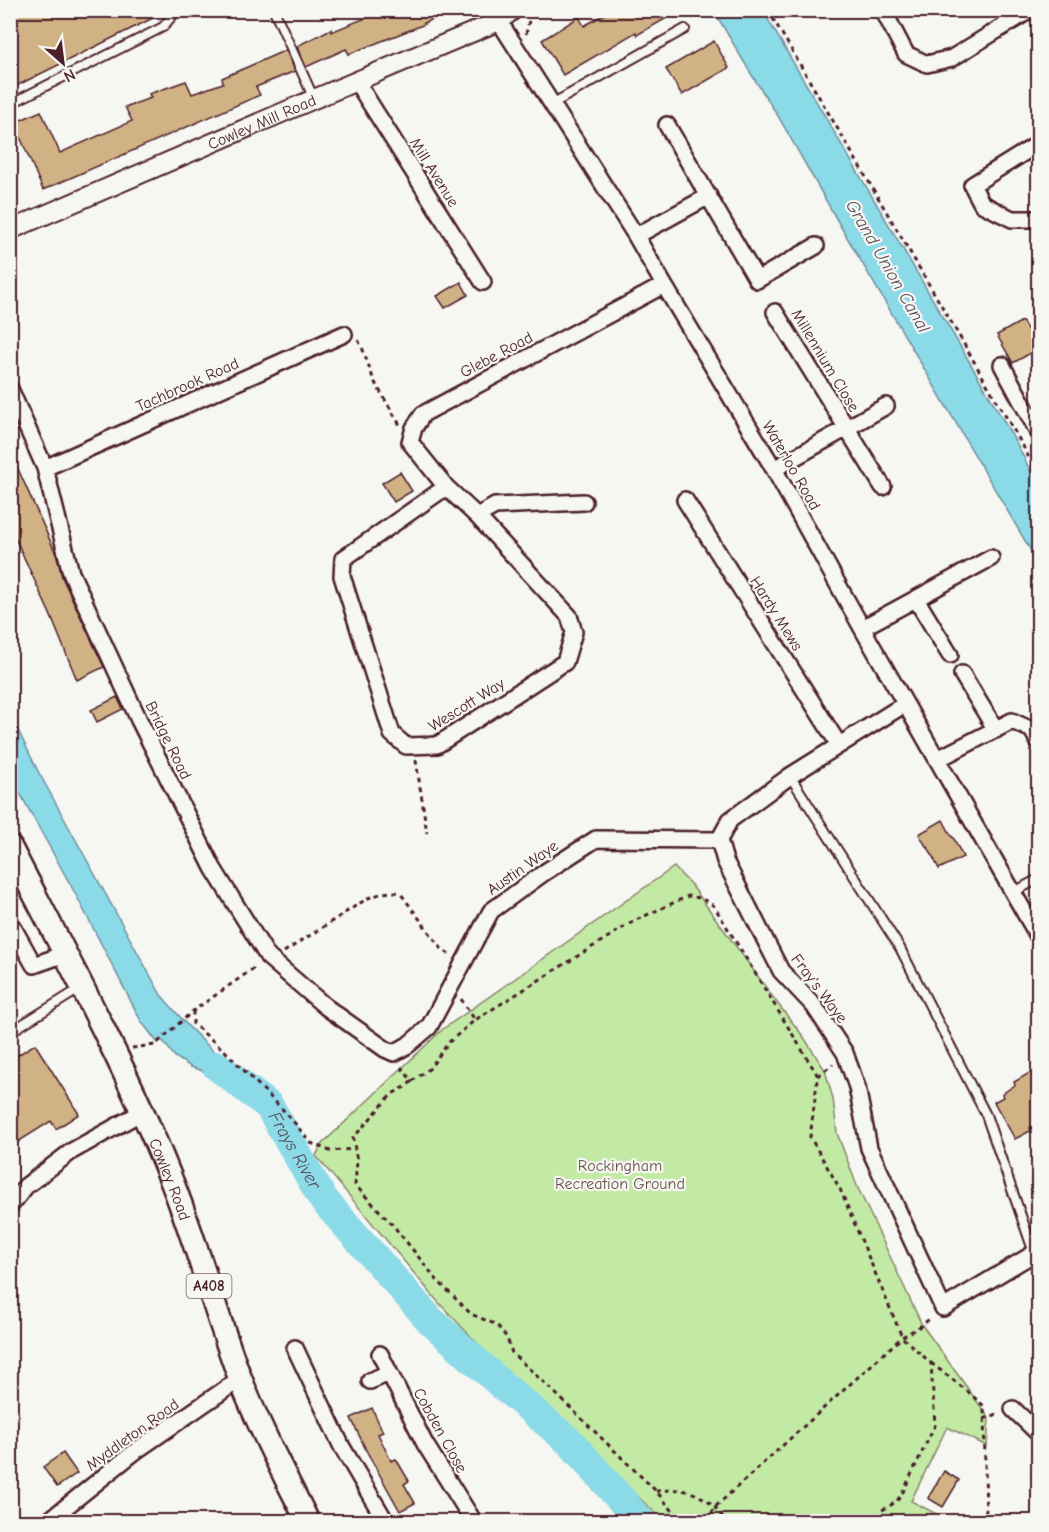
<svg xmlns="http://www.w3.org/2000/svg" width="1049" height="1532" font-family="'Comic Neue',sans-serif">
  <rect width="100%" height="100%" fill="#f6f6f2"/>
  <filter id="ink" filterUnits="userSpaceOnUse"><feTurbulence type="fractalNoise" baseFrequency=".0167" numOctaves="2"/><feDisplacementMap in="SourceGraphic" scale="12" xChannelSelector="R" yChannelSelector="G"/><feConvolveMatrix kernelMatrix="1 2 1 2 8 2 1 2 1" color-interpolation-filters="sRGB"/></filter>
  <g filter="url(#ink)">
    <!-- green -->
    <path fill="#c3eaa5" stroke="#868468" stroke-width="1.5" d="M674 867 692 886 778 1004 803 1036 825 1070 833 1099 837 1133 857 1186 922 1325 989 1418 987 1446 947 1427 911 1501 950 1521H663L649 1507 600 1461 545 1404 509 1374 478 1344 439 1303 316 1156 321 1145 443 1029Z"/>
    <!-- water -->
    <path fill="#8bdae8" stroke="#718f9c" stroke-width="1.5" d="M714 11H763L983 385 1018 446 1032 474 1038 487V563L841 227 778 116 750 72Z
      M11 716 38 771 161 995 187 1025 214 1052 255 1086 239 1099 203 1071 191 1067 175 1057 163 1041 161 1040 158 1043 141 1021 75 893 11 777Z"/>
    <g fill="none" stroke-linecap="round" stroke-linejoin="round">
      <!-- river -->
      <path stroke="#8bdae8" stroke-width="30" id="s1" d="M217 1066 269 1106 323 1199 430 1320 502 1385 571 1443 641 1522"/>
    </g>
    <!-- building -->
    <path fill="#d1b285" stroke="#4a1f2b" stroke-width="1.5" d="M10 10H169L10 89Z
      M454 10 424 23 425 24 349 54 346 49 306 67 297 46 331 29V32L383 11Z
      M612 10H681L637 35 636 32 563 75 542 40 579 17 584 26Z
      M714 41 729 68 682 95 666 69Z
      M286 50 295 71 256 87 260 95 43 190 14 123 41 111 60 153 132 121 125 107 151 98 149 94 186 81 192 94 223 83 222 78Z
      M461 282 468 295 445 308 437 296Z
      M1022 321 1029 332 1038 327V349L1013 363 997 335Z
      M10 451 57 556 62 577 104 667 77 680 50 614 10 527Z
      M400 472 412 491 394 502 382 483Z
      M117 697 123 709 97 722 91 710Z
      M943 820 952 837H953L963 857 939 869 928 847 927 848 919 834Z
      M35 1044 79 1114 56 1129 51 1121 10 1147V1060Z
      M1038 1068V1123L1030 1128 1032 1130 1015 1139 994 1102 1003 1097 1002 1094 1015 1085 1014 1082Z
      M372 1408 383 1432 378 1434 391 1461 396 1459 409 1481 404 1484 415 1503 400 1511 367 1452 351 1418Z
      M63 1453 77 1473 57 1487 43 1467Z
      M944 1471 959 1480 943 1507 928 1498Z"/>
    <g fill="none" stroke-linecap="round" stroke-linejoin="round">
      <defs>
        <path id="service" d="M274 10 314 99
          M10 104 163 27 177 10
          M552 104 685 29
          M790 776 900 948 986 1115 1034 1253
          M1014 892 1038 879
          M10 1032 81 988"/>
        <path id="minor" d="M883 10 906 54 927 64 952 58 1030 10
          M499 21 636 236 664 285 774 469 862 628 1038 936
          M356 81 483 282
          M667 125 757 280 816 246
          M1038 144 972 185 982 204 1012 219H1038
          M636 236 709 196
          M775 312 883 487
          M1002 365 1038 432
          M10 389 45 468 71 573 139 720 213 868 268 957 326 1007 385 1049 394 1053 408 1045 429 1027 491 911 545 872 596 839 719 840
          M45 468 344 334
          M774 469 886 406
          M446 487 343 559 342 576 392 734 406 746 437 745 565 662 574 632 569 616 477 516 446 487 410 442 414 428 423 414 664 285
          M685 500 839 745
          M477 516 495 506 584 502
          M916 599 950 655
          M862 628 991 558
          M962 674 996 730
          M905 704 790 776 730 820 719 840 725 861 781 971 814 1006 845 1053 857 1087 869 1148 943 1308 1038 1251
          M938 759 1012 721 1032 730 1038 741
          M10 922 34 965 65 954
          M10 1206 26 1186 72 1151 142 1112
          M295 1348 342 1447 386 1522
          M380 1354 425 1444 474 1522
          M370 1381 389 1373
          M1013 1409 1038 1433
          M47 1522 137 1450 240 1379"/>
        <g id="tertiary">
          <path id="s2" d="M10 230 314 99 499 21 513 10"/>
        </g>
        <g id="primary">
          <path id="s3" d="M10 847C66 956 125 1064 170 1177 197 1243 215 1312 240 1378 259 1427 284 1474 308 1522"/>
        </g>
      </defs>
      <!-- service casing -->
      <use href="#service" stroke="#4a1f2b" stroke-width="12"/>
      <!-- minor casing -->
      <use href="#minor" stroke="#4a1f2b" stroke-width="20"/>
      <!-- tertiary casing -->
      <use href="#tertiary" stroke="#4a1f2b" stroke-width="22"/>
      <!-- primary casing -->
      <use href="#primary" stroke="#4a1f2b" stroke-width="27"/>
      <!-- path -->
      <path stroke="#4a1f2b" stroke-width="3" stroke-dasharray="4.5 4.5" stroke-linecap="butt" d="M768 10 954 327 1024 448 1038 476
        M526 34 530 16 534 10
        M358 340 362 347 374 381 400 425
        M416 760 427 833
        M284 952 368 898C378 895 391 889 401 894L441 948 449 954
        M461 999 475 1020
        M193 1011V1024L225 1051 288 1115 311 1143 330 1151 355 1149
        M132 1048 155 1045 193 1011 257 966
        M401 1067 412 1081 407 1086 392 1094 353 1138 357 1161 355 1185 392 1224 437 1280 471 1314 497 1325 507 1338 512 1353 551 1389 656 1491 682 1522
        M818 1076 833 1064
        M412 1081 429 1069 449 1042 475 1020 634 921 688 896C699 897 706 900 714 906L818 1076 810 1137 840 1189 902 1337 931 1363 935 1425 902 1494 896 1502 879 1512 873 1522
        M931 1363 967 1391 984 1406 986 1522
        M984 1419 1000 1413
        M656 1491C664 1491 673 1489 680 1490 699 1492 717 1505 725 1522
        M707 1522 715 1507 902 1337 919 1327 931 1318"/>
      <!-- service -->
      <use href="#service" stroke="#f6f6f2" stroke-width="8"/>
      <!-- minor -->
      <use href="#minor" stroke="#f6f6f2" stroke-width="15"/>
      <!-- tertiary -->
      <use href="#tertiary" stroke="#f6f6f2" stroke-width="18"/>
      <!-- primary -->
      <use href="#primary" stroke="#f6f6f2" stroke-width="22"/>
    </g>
  </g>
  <g text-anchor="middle" stroke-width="4.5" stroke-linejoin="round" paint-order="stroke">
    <!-- shield labels -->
    <rect fill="#f6f6f2" stroke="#7e6067" stroke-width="1.5" x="186.5" y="1274" width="45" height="24" rx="4.5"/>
    <g font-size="15" font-weight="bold" fill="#4a1f2b">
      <text x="209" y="1291">A408</text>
    </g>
    <!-- street labels -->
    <g font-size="16" fill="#4a1f2b" stroke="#f6f6f2">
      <text dy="6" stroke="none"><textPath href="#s2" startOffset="274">Cowley Mill Road</textPath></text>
      <text transform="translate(435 172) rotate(58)" y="6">Mill Avenue</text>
      <text transform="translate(496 354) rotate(-28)" y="6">Glebe Road</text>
      <text transform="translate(826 360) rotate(59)" y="6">Millennium Close</text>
      <text transform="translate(187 384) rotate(-24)" y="6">Tachbrook Road</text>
      <text transform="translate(792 465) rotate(60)" y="6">Waterloo Road</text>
      <text transform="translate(777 613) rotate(58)" y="6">Hardy Mews</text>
      <text transform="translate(466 704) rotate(-32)" y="6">Wescott Way</text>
      <text transform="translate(169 740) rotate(64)" y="6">Bridge Road</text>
      <text transform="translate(522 867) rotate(-35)" y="6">Austin Waye</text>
      <text transform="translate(820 988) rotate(53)" y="6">Fray's Waye</text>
      <text dy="6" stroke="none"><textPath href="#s3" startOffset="369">Cowley Road</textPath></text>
      <text transform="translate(441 1430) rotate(61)" y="6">Cobden Close</text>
      <text transform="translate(132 1434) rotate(-36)" y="6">Myddleton Road</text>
    </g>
    <!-- park labels -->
    <g font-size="16" fill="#68524a" stroke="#f6f6f2">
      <text x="620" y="1171">Rockingham<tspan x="620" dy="18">Recreation Ground</tspan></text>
    </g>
    <!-- water labels -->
    <g font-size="18" font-style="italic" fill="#5a4e5a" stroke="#f6f6f2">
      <text transform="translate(888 266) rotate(60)" y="6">Grand Union Canal</text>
      <text dy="6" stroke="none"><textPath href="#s1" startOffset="117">Frays River</textPath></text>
    </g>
  </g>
  <!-- margin -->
  <rect width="1049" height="1532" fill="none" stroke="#f6f6f2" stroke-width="36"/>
  <rect x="18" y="18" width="1013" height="1496" fill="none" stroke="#4a1f2b" stroke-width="2" filter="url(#ink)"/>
  <!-- north arrow -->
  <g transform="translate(63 63) rotate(152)" stroke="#f6f6f2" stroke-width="4.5" paint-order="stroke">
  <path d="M0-4.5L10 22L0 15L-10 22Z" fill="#4a1f2b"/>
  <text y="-9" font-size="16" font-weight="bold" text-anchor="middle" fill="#4a1f2b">N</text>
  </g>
</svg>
